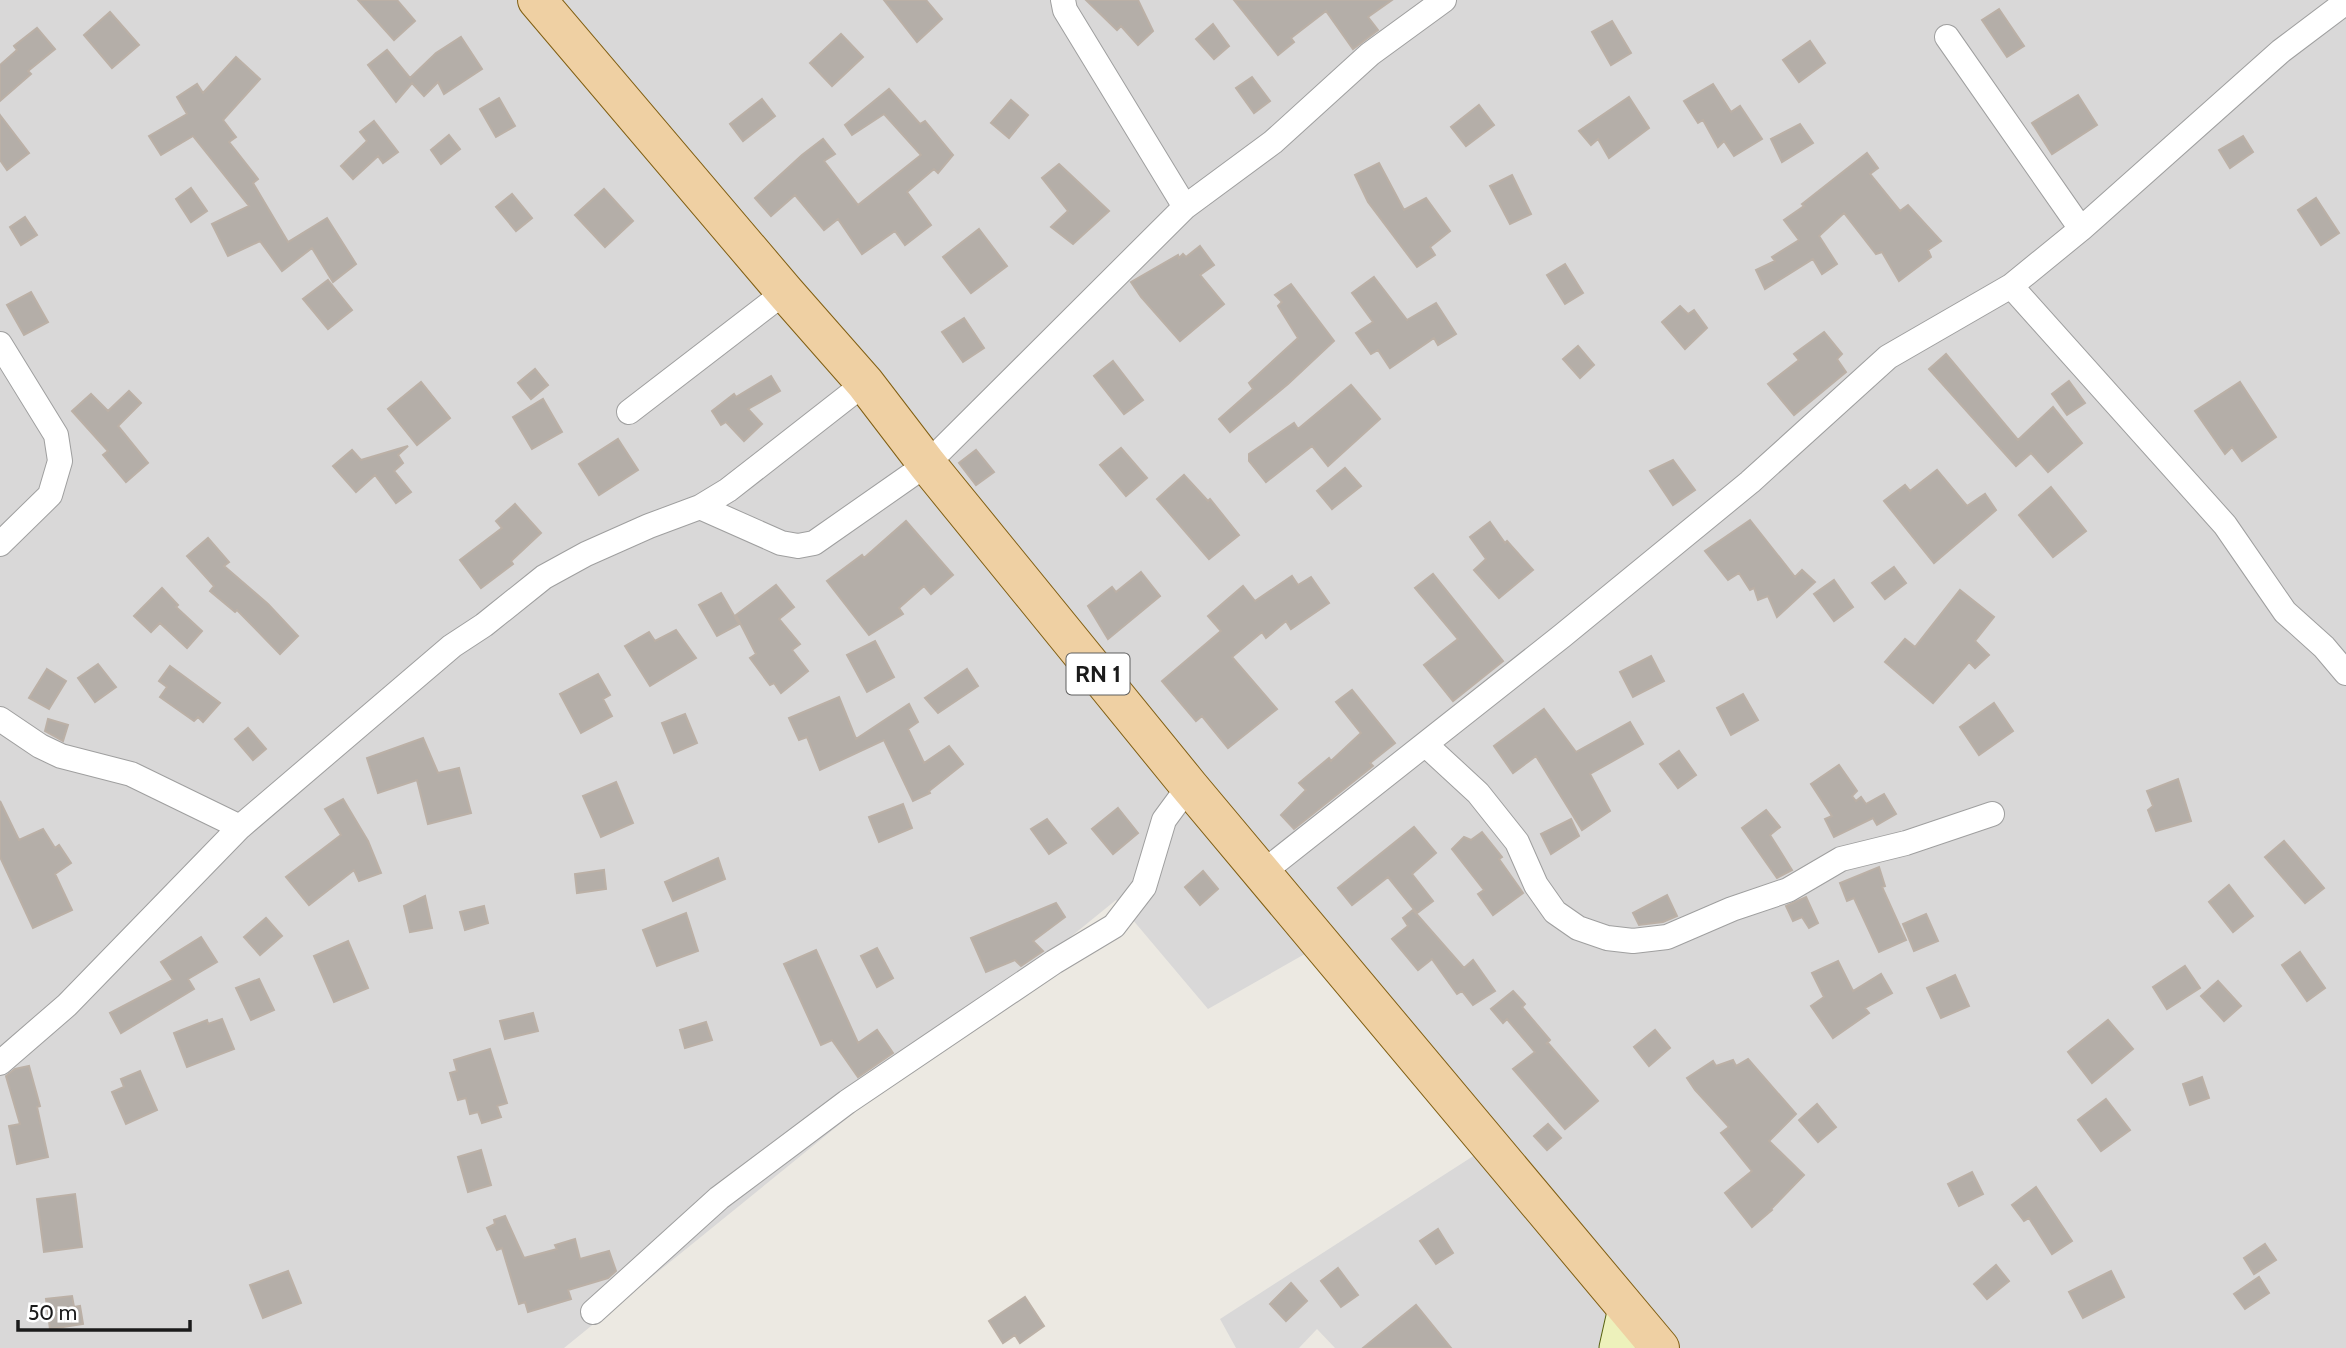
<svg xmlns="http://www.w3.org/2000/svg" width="2346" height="1348" font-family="Cabin,sans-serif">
  <rect width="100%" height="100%" fill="#ece9e2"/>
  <!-- residential -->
  <path fill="#d9d8d8" d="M0 0H2346V1348H1335L1317 1329 1299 1348H1236L1220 1319 1506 1135 1333 938 1208 1009 1116 900 564 1348H0Z"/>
  <!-- building -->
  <path fill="#b4aea8" stroke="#bbb0a6" stroke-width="2" d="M358 0H397L415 21 394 40Z
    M884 0H926L942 19 917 42Z
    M1086 0H1138L1153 31 1138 45 1121 26 1117 30Z
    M1234 0H1392L1368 17 1378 30 1353 49 1326 11 1291 38 1294 42 1278 55Z
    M1999 9 2024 46 2007 57 1982 20Z
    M110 12 139 45 112 68 84 35Z
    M1612 21 1631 53 1611 65 1592 32Z
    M1213 24 1229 46 1214 59 1196 39Z
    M37 28 55 49 28 71 31 74 0 101V65L17 50 14 46Z
    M841 34 863 57 832 86 810 63Z
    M461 37 482 69 444 94 438 82 424 96 412 83 396 102 368 65 387 50 410 78 436 53Z
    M1810 41 1825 63 1799 82 1783 60Z
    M236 57 260 79 223 120 236 137 229 142 258 179 253 183 288 242 327 218 356 264 333 282 312 248 282 271 260 241 228 256 212 224 249 206 193 136 161 155 149 136 187 114 177 97 197 84 203 93Z
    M1252 77 1270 101 1254 113 1236 88Z
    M1713 84 1731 112 1740 106 1762 139 1734 156 1724 141 1718 147 1703 120 1698 123 1684 101Z
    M889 89 920 124 925 121 953 155 938 173 934 169 907 192 931 225 905 245 895 231 862 254 838 219 824 230 795 195 771 216 755 198 802 155 823 139 835 154 824 161 858 205 921 155 884 114 852 135 845 125Z
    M2078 95 2097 125 2052 154 2032 123Z
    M1629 97 1649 128 1609 158 1598 139 1591 145 1579 131Z
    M499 98 515 126 496 137 480 109Z
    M762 99 775 116 743 141 730 124Z
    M1011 100 1028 115 1009 138 991 123Z
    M1479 105 1494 125 1466 146 1451 127Z
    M0 115 29 153 7 170 0 160Z
    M374 121 398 152 383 163 378 156 353 179 341 166 367 141 360 132Z
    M1800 124 1813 143 1782 162 1771 139Z
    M449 135 460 149 441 164 431 150Z
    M2243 136 2253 152 2230 168 2219 150Z
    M1867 153 1878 168 1870 174 1900 211 1908 205 1941 241 1928 250 1931 257 1899 281 1882 252 1876 254 1844 213 1819 236 1837 264 1822 274 1813 259 1765 289 1756 270 1775 261 1772 257 1799 240 1784 220 1804 206 1802 204Z
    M1379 163 1404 210 1426 198 1450 231 1430 247 1435 255 1417 267 1368 202 1355 175Z
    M1059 164 1109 211 1073 244 1051 227 1068 211 1042 178Z
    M1512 175 1531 214 1510 224 1490 186Z
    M191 188 207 211 191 222 176 199Z
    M604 189 633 221 605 247 575 215Z
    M512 194 532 218 516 231 496 207Z
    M2316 198 2339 233 2321 245 2298 210Z
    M25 217 37 235 21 245 10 227Z
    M979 229 1007 266 971 293 943 257Z
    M1200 246 1214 265 1200 275 1224 304 1180 341 1141 297 1131 282 1178 255 1179 258 1183 254 1186 257Z
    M1565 264 1583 293 1565 304 1547 275Z
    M1374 277 1407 320 1436 303 1456 334 1438 345 1434 338 1390 368 1378 350 1371 354 1356 333 1373 322 1352 293Z
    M328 280 352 310 328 329 303 299Z
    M1291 284 1334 341 1288 384 1230 432 1219 419 1253 389 1249 383 1298 338 1278 306 1282 302 1275 295Z
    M31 292 48 322 24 335 7 305Z
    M1680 306 1688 314 1694 310 1707 328 1685 349 1662 322Z
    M964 318 984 348 963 362 942 332Z
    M1824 332 1842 354 1837 359 1846 372 1794 415 1768 384 1799 360 1794 354Z
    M1578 346 1594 365 1580 378 1563 359Z
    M1946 354 2018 440 2053 407 2082 443 2048 472 2031 453 2016 466 1929 369Z
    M1113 361 1143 400 1124 414 1094 376Z
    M535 369 548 385 531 399 518 383Z
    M771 376 780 391 748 409 762 424 744 441 726 422 721 425 712 411 734 394 736 397Z
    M2069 381 2085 403 2067 415 2052 394Z
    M421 382 450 418 417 445 388 409Z
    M2240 382 2276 437 2242 461 2232 447 2225 454 2195 411Z
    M1351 385 1380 419 1328 466 1312 446 1266 482 1249 461V454L1294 423 1298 429Z
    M129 391 141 403 118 426 148 463 126 482 103 455 108 451 72 411 91 394 108 411Z
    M543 399 562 432 532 449 513 417Z
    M618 439 638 470 599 495 579 464Z
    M408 446 398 455 403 463 394 471 411 492 396 503 375 475 356 492 333 466 352 450 361 460Z
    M1121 448 1147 478 1126 496 1100 465Z
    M976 450 994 472 976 485 959 463Z
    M1673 460 1695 490 1673 505 1650 471Z
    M1345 468 1361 486 1332 509 1317 491Z
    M1937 470 1967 506 1985 494 1996 510 1934 563 1884 501 1905 485 1910 491Z
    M1184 475 1208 501 1210 499 1239 535 1209 559 1157 499Z
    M2051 487 2086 531 2053 557 2019 515Z
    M515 504 541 533 511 561 513 564 481 588 460 560 502 528 496 521Z
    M1750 520 1795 577 1802 570 1815 582 1777 617 1768 596 1758 600 1754 588 1750 590 1739 573 1728 580 1705 551Z
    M906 521 953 575 931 594 924 586 899 608 903 614 869 635 827 581 862 555 864 558Z
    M1490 522 1505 543 1507 541 1533 570 1499 598 1474 570 1486 559 1470 537Z
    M208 538 229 562 224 566 268 604 298 636 280 654 237 610 235 612 210 591 214 586 187 556Z
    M1894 567 1906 583 1885 599 1872 583Z
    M1141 572 1160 596 1108 639 1088 606 1112 587 1116 592Z
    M1433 574 1503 661 1453 701 1424 665 1458 639 1415 588Z
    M1292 576 1298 585 1311 577 1329 603 1291 629 1286 621 1266 638 1262 632 1232 657 1277 709 1228 748 1202 716 1196 721 1162 681 1221 631 1208 616 1243 586 1255 601Z
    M1834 580 1853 607 1834 621 1814 594Z
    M776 585 794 607 779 619 800 644 792 650 808 671 781 693 774 683 770 685 750 658 756 654 736 615Z
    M162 588 178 605 176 607 202 631 187 648 160 623 151 632 134 616Z
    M1960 590 1994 617 1975 641 1989 655 1975 668 1969 662 1933 703 1885 662 1905 639 1915 647Z
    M721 593 739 624 717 636 699 605Z
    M676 630 696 658 650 686 625 646 649 632 655 641Z
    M875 641 894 677 867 692 847 655Z
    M1651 656 1664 681 1633 697 1620 672Z
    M98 664 116 687 95 702 78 678Z
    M170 666 220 703 203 722 198 717 194 721 160 697 167 687 159 681Z
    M47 669 66 681 49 709 29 698Z
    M967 669 978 686 938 713 925 698Z
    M598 674 610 695 603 699 612 716 581 733 560 694Z
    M1352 690 1395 743 1370 763 1373 766 1294 829 1281 815 1306 790 1299 783 1329 758 1331 761 1361 733 1336 702Z
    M1743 694 1758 720 1731 735 1717 708Z
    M839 697 856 739 909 704 918 722 908 729 924 763 949 746 963 764 929 791 930 793 913 801 884 740 820 770 807 737 799 740 789 718Z
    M1994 703 2013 731 1979 755 1960 727Z
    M1544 709 1576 752 1630 722 1643 744 1590 774 1610 811 1582 830 1536 756 1513 773 1494 746Z
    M685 714 697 743 674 753 662 723Z
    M48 719 68 725 63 741 45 731Z
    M248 728 266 749 253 760 235 739Z
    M423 738 438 773 459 768 471 813 428 824 417 780 378 793 367 758Z
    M1679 751 1696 775 1678 788 1660 764Z
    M1839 765 1857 791 1852 796 1856 801 1861 797 1866 804 1884 794 1896 814 1877 825 1873 818 1834 837 1825 819 1832 816 1811 784Z
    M2178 779 2191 821 2156 831 2148 810 2153 806 2147 791Z
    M616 782 633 823 601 837 583 796Z
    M343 799 368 841 381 873 359 881 354 870 309 905 286 877 341 835 325 809Z
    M0 801 19 840 43 829 55 848 59 845 71 863 55 874 72 910 33 928 0 857Z
    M903 804 912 828 879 842 869 817Z
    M1118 808 1138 833 1113 854 1092 829Z
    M1766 810 1780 827 1770 835 1792 870 1777 878 1742 828Z
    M1047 819 1066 843 1049 854 1031 829Z
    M1571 819 1579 836 1551 854 1541 834Z
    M1414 827 1436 853 1412 874 1433 901 1417 913 1388 877 1352 905 1338 888Z
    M1482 832 1502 857 1499 859 1523 893 1493 915 1478 894 1484 890 1452 849 1464 837 1471 840Z
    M2284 841 2324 888 2305 903 2265 857Z
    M718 858 725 879 673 901 665 882Z
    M1879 867 1885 886 1882 887 1906 940 1879 952 1854 898 1847 901 1840 883Z
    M604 870 606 889 577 893 575 874Z
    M1203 871 1218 889 1200 905 1185 887Z
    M2229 885 2253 916 2233 932 2209 902Z
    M1667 895 1677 916 1663 922 1639 925 1633 913Z
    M425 896 432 928 410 932 404 906Z
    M1806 897 1818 923 1809 928 1802 917 1793 921 1786 906Z
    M1056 903 1065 917 1033 941 1043 951 1021 966 1015 960 986 972 971 938Z
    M484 906 488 923 465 930 460 912Z
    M1413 910 1464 968 1473 960 1495 991 1473 1005 1462 991 1457 994 1432 959 1418 970 1392 939 1408 926 1403 918Z
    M686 913 698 951 657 966 643 930Z
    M1926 914 1938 941 1914 951 1903 924Z
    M266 918 282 936 260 955 244 937Z
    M201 937 217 962 188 979 194 989 121 1033 110 1013 173 980 161 962Z
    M348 941 368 988 334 1002 314 956Z
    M877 948 893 978 877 987 861 956Z
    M816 950 858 1043 877 1030 893 1053 858 1077 832 1040 821 1045 784 964Z
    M2300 952 2325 988 2307 1001 2282 965Z
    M1838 961 1853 991 1881 974 1892 993 1865 1008 1869 1013 1833 1038 1811 1006 1824 997 1812 973Z
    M2185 966 2200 988 2167 1009 2153 987Z
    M1955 975 1969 1006 1941 1018 1927 988Z
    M259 979 274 1010 251 1020 236 988Z
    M2218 981 2241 1006 2224 1021 2201 996Z
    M1513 991 1525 1004 1522 1007 1550 1040 1546 1044 1548 1043 1598 1101 1565 1129 1513 1069 1535 1052 1507 1019 1503 1023 1491 1009Z
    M533 1013 538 1031 505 1039 500 1021Z
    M222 1019 234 1049 187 1067 174 1033 207 1020 208 1024Z
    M2108 1020 2133 1049 2092 1083 2068 1052Z
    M706 1022 712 1040 685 1048 680 1030Z
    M1655 1030 1670 1048 1649 1066 1634 1047Z
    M490 1049 507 1103 497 1106 501 1117 482 1123 478 1112 470 1114 466 1098 458 1100 450 1073 457 1071 454 1060Z
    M1748 1059 1796 1114 1769 1141 1804 1175 1771 1209 1772 1210 1752 1227 1725 1193 1752 1171 1721 1133 1729 1127 1695 1090 1687 1078 1713 1061 1716 1066 1733 1060 1736 1066Z
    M29 1066 40 1106 37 1107 48 1157 17 1164 9 1126 20 1124 6 1076 15 1069Z
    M140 1071 157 1110 126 1124 112 1092 124 1087 121 1079Z
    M2202 1077 2209 1098 2190 1105 2183 1084Z
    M2106 1099 2130 1130 2101 1151 2078 1120Z
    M1817 1104 1836 1127 1818 1142 1799 1120Z
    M1548 1124 1561 1138 1547 1150 1534 1136Z
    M481 1150 491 1185 468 1192 458 1157Z
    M1972 1172 1983 1194 1959 1206 1948 1184Z
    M2036 1187 2072 1241 2052 1254 2029 1218 2024 1221 2012 1205Z
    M75 1194 82 1247 44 1252 37 1199Z
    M505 1216 524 1258 557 1249 555 1245 575 1239 580 1259 609 1251 616 1271 608 1278 568 1290 571 1299 528 1312 525 1302 519 1304 502 1248 497 1250 487 1228 495 1224 494 1220Z
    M1438 1229 1453 1253 1436 1264 1420 1241Z
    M2265 1244 2276 1260 2254 1274 2244 1258Z
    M1996 1265 2009 1281 1987 1299 1974 1284Z
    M1338 1268 1358 1295 1341 1307 1321 1281Z
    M288 1271 301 1303 263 1318 250 1285Z
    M2111 1271 2124 1297 2083 1318 2069 1292Z
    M2259 1277 2269 1293 2245 1309 2234 1294Z
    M1291 1283 1307 1301 1286 1321 1270 1304Z
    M72 1296 74 1307 80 1306 83 1324 50 1329 46 1299Z
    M1025 1297 1044 1326 1020 1343 1015 1335 1003 1343 989 1321Z
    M1416 1305 1451 1348H1363Z"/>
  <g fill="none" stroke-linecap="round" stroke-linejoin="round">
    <defs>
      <path id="street" d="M1063 0 1065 10 1185 207
        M1947 37 2081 229
        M2011 286 2225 525 2285 612 2324 647 2346 673
        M0 344 56 435 60 461 50 495 0 544
        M629 412 785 292
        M700 507 781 543 798 546 814 543 927 464 1185 207 1273 142 1370 54 1444 0
        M0 719 40 746 61 756 131 774 240 827
        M1426 745 1478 793 1517 842 1536 885 1555 912 1578 928 1607 938 1633 941 1667 937 1732 909 1788 890 1841 859 1906 843 1992 814
        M1262 873 1562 636 1750 482 1888 357 2011 286 2081 229 2281 51 2346 2
        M0 1063 67 1005 240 827 452 646 484 625 544 577 586 554 649 526 700 507 728 490 865 383
        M593 1312 719 1198 847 1102 1054 962 1114 926 1144 887 1164 820 1189 786"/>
      <path id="secondary" d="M1617 1348 1626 1308"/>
      <path id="primary" d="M537 0 785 292 865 383 927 464 1189 786 1660 1348"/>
    </defs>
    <!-- street casing -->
    <use href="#street" stroke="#9f9f9f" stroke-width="26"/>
    <!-- secondary casing -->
    <use href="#secondary" stroke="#586311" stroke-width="37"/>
    <!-- primary casing -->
    <use href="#primary" stroke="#815f12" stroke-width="40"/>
    <!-- street -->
    <use href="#street" stroke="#fff" stroke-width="24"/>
    <!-- secondary -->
    <use href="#secondary" stroke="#edf1bb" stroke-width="35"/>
    <!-- primary -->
    <use href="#primary" stroke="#efd0a3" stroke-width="38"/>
  </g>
  <g text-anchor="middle" stroke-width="5" stroke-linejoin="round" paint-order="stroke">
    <!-- shield labels -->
    <rect fill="#fff" stroke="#5f5f5f" stroke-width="2" x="1066.5" y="653.5" width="63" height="41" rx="5"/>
    <g font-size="24" font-weight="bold" fill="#1b1b1b">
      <text x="1098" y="682">RN 1</text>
    </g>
  </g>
  <!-- scale -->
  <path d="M18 1320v10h172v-10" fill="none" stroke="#1b1b1b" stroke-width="3.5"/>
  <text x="28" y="1320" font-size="21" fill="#1b1b1b" stroke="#ffffff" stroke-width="5" paint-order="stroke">50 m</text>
</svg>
